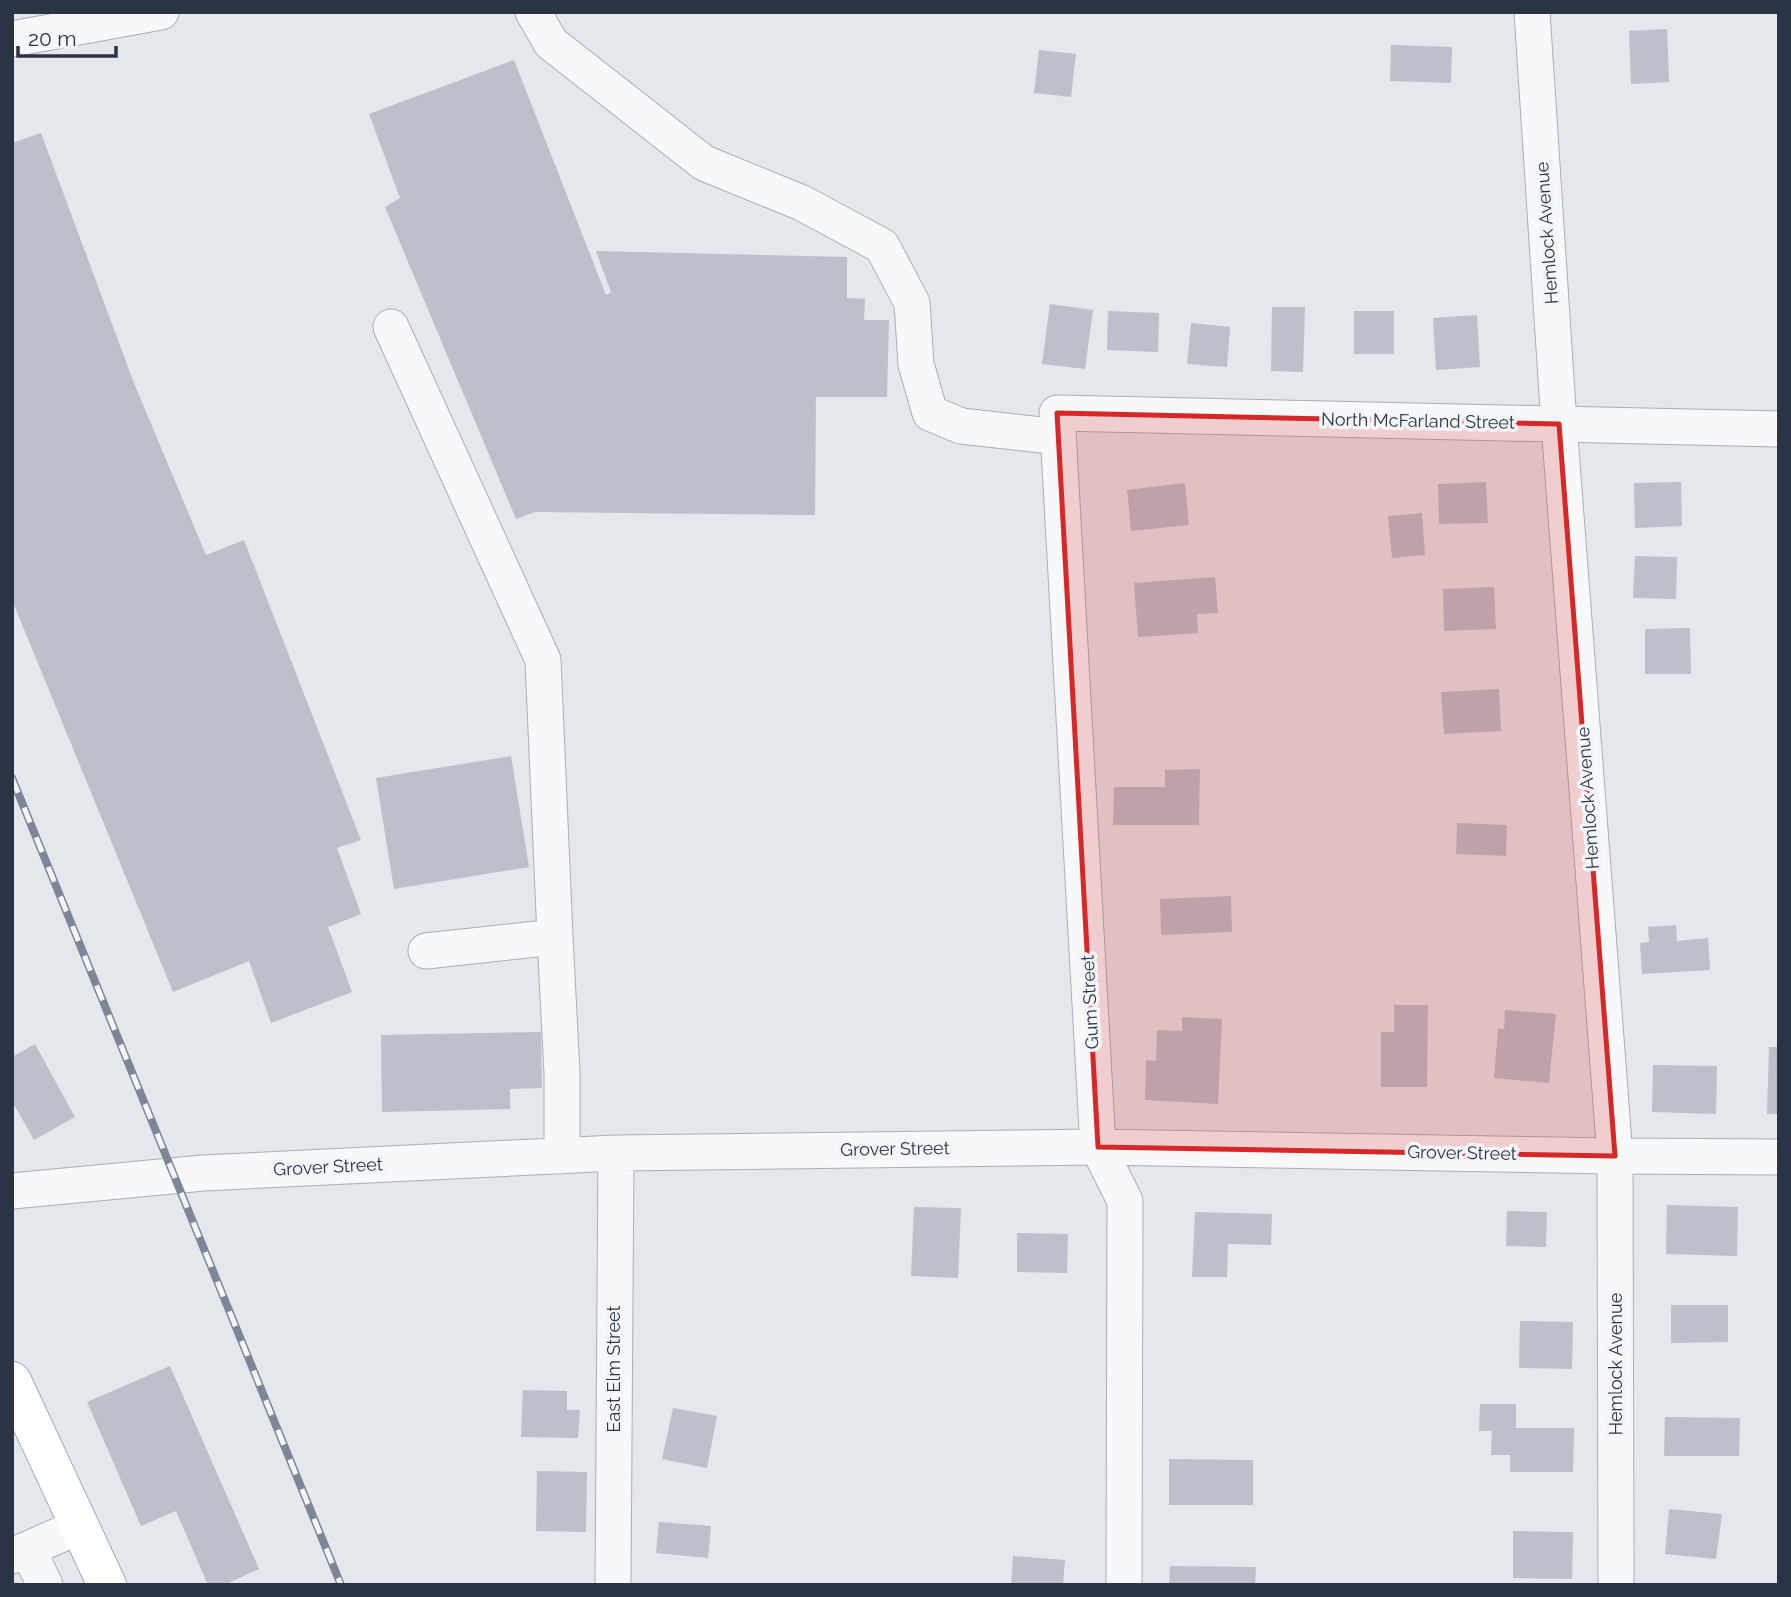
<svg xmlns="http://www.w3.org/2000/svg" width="1791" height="1597" font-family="Raleway,sans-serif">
  <rect width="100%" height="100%" fill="#e4e7ec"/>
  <!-- building -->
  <path fill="#bbc0ca" d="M1667 29 1669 82 1631 84 1629 31Z
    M1391 45 1452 47 1451 83 1390 81Z
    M1039 50 1076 54 1071 97 1034 93Z
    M514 60 606 295 611 292 596 251 847 257V298L865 299 864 320H889L887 397H816L815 515 535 512 516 519 385 207 400 198 369 114Z
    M41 133 134 383 206 555 244 540 361 840 337 848 361 914 328 927 352 992 271 1023 249 961 173 992 12 600V143Z
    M1050 304 1093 310 1085 369 1042 364Z
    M1272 307H1305L1303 372 1271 371Z
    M1108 311 1159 313 1158 352 1107 350Z
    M1354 311H1394V354H1354Z
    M1477 315 1480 367 1436 370 1433 318Z
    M1191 323 1230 327 1227 367 1187 364Z
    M1486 482 1488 523 1439 524 1438 484Z
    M1681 482 1682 526 1635 528 1634 483Z
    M1185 483 1189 525 1131 531 1127 490Z
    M1422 513 1425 555 1392 558 1388 516Z
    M1635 556 1677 557 1676 599 1633 598Z
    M1215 577 1218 613 1197 614 1198 633 1138 637 1134 583Z
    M1494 587 1496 629 1444 631 1443 589Z
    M1690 628 1691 674H1645V629Z
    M1499 689 1501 731 1444 734 1441 692Z
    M511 756 529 867 394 889 376 778Z
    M1200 769 1199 825H1113L1114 787H1165V770Z
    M1457 823 1507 825 1506 856 1456 854Z
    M1231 896 1232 932 1161 935 1160 899Z
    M1676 925 1677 941 1708 938 1710 970 1642 974 1640 943 1649 942 1648 927Z
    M1394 1005H1428L1427 1087H1381V1032H1394Z
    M1505 1010 1556 1014 1549 1083 1494 1078 1498 1029H1504Z
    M1182 1017 1222 1019 1218 1104 1145 1100 1146 1060 1156 1061 1157 1030 1182 1031Z
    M541 1032 542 1088 510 1089V1109L382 1112 381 1035Z
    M35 1044 75 1117 34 1140 12 1101V1057Z
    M1769 1047H1779V1114H1767Z
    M1653 1065 1717 1066 1716 1114 1652 1112Z
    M1667 1205 1738 1207 1737 1256 1666 1254Z
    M914 1207 961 1208 958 1278 911 1276Z
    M1507 1211 1547 1212 1546 1247 1506 1246Z
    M1195 1212 1272 1214 1271 1245 1228 1244 1227 1277H1192Z
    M1017 1233 1068 1234 1067 1273 1017 1272Z
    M1671 1305H1728V1342L1671 1343Z
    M1520 1321 1573 1322 1572 1369 1519 1368Z
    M170 1366 259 1569 224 1585H208L176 1511 141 1526 87 1402Z
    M523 1390 567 1391V1410H580L578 1438 521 1437Z
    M1480 1404H1516V1428H1574L1573 1472H1510V1455H1491L1492 1431H1479Z
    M673 1408 717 1416 707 1468 662 1459Z
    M1665 1417 1740 1418 1739 1456H1664Z
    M1169 1459 1253 1460V1505H1169Z
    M537 1471 587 1472 586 1532 536 1531Z
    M1669 1509 1722 1514 1716 1559 1665 1554Z
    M659 1522 711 1526 708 1558 656 1553Z
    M1513 1531 1573 1532 1572 1579 1513 1578Z
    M1013 1556 1065 1560 1063 1585H1011Z
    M1170 1566 1256 1567 1255 1585H1169Z"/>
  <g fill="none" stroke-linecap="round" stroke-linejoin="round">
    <defs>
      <path id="minor" d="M533 12 551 43 704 163 802 203 882 246 912 303 916 364 930 413 961 426 1058 437
        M1532 12 1559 424 1615 1156 1616 1585
        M12 39 161 12
        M391 327 543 660 555 937
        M426 951 555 937 562 1073V1156
        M12 1191 203 1173 616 1153 1098 1147 1615 1156 1779 1157
        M28 1550 45 1585
        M12 1556 80 1526
        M613 1585 616 1153
        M1124 1585 1125 1201 1098 1147 1057 413 1779 429"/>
      <path id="major" d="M12 1381 107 1585"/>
    </defs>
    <!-- minor casing -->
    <use href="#minor" stroke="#a9aeb7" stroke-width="37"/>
    <!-- major casing -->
    <use href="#major" stroke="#a3abb8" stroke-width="40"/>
    <!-- minor -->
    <use href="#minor" stroke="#f7f8fa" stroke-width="35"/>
    <!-- major -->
    <use href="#major" stroke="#fff" stroke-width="38"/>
    <defs>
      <path id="rail" d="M12 778 341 1585"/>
    </defs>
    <!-- rail casing -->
    <use href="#rail" stroke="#7d8696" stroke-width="8"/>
    <!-- rail -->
    <use href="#rail" stroke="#f4f6f9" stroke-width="5" stroke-dasharray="16" stroke-linecap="butt"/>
  </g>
  <!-- marked area -->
  <path fill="#d62828" fill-opacity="0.2" stroke="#d62828" stroke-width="5" stroke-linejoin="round" d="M1057 413 1559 424 1615 1156 1098 1147Z"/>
  <g text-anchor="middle" stroke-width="7" stroke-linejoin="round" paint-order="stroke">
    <!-- street labels -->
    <g font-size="18" fill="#2b3445" stroke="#f4f6f9">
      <text transform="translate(1547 233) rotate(-94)" y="6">Hemlock Avenue</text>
      <text transform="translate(1418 421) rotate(1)" y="6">North McFarland Street</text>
      <text transform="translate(1588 798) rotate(-94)" y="6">Hemlock Avenue</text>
      <text transform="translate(1090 1002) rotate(-93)" y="6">Gum Street</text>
      <text transform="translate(895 1149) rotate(-1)" y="6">Grover Street</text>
      <text transform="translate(1462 1153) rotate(1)" y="6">Grover Street</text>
      <text transform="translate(328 1167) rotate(-3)" y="6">Grover Street</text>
      <text transform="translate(1616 1364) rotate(-90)" y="6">Hemlock Avenue</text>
      <text transform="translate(614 1369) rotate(-90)" y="6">East Elm Street</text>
    </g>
  </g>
  <!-- border -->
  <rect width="1791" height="1597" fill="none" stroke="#2b3445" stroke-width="28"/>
  <!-- scale -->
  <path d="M18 46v10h98v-10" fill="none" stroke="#2b3445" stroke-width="3.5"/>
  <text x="28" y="46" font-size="21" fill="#2b3445" stroke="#f4f6f9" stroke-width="5" paint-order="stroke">20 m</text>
</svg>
